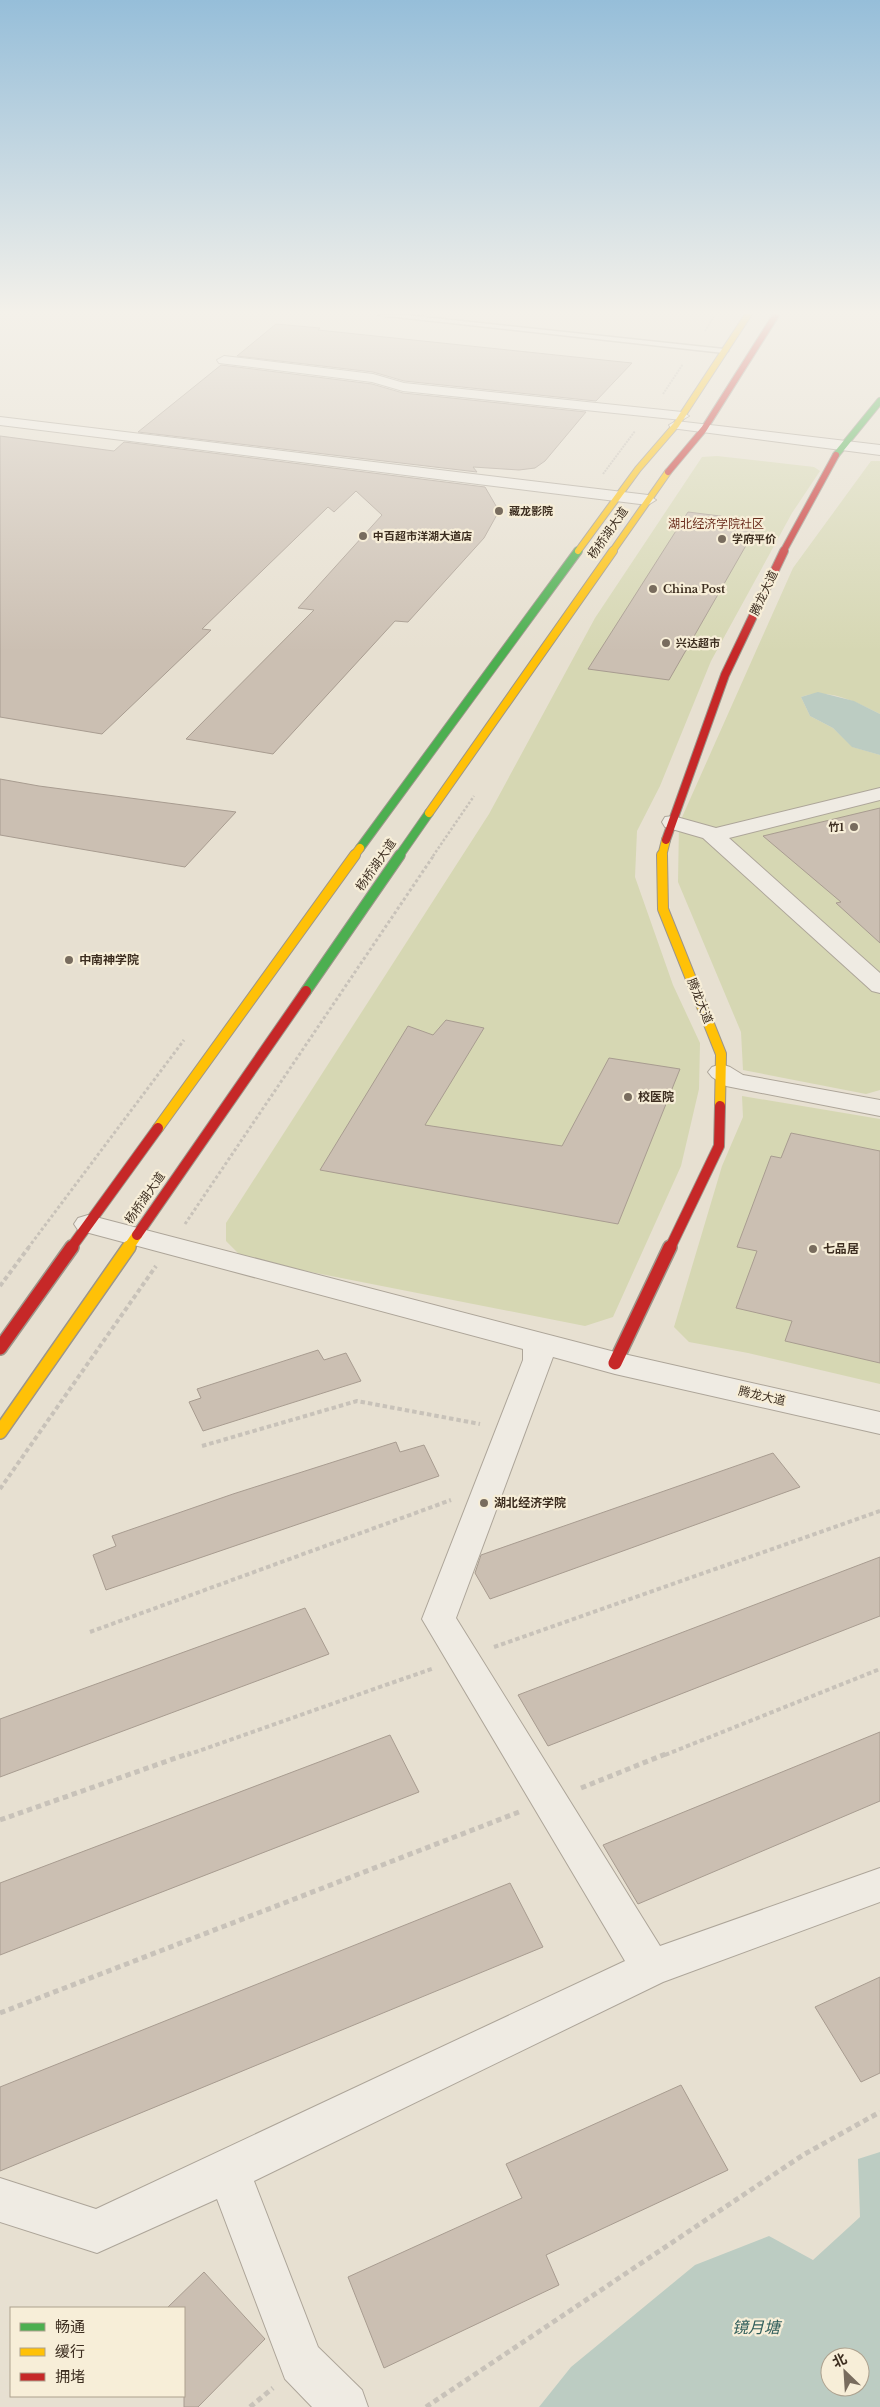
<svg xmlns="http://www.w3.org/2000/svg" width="880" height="2407" font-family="'Libre Baskerville','Noto Sans SC',serif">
  <rect width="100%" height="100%" fill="#e7e0d1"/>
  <!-- green -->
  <path fill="#d6d7b3" d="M717 456 814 467 820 471 792 513 711 661 660 786 637 831 635 877 673 985 700 1043 699 1089 681 1166 613 1317 585 1326 260 1262 239 1254 226 1241V1223L489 814 595 618 702 457Z
    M871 461H880V714C856 702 828 687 801 697L810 716 833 728 853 747 880 755V796L714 835 880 986V1090L866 1094 743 1070 741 1032 678 882 679 824 793 568Z
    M880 800V975L726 837Z
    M742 1096 880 1119V1384L748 1353 689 1342 674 1327 722 1166 743 1117Z"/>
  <!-- water -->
  <path fill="#bcccc2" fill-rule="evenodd" d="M818 692 854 701 880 714V755L852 747 833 728 810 716 801 697Z
    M880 2152V2407H539L571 2367 695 2265 769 2236 813 2260 860 2217 858 2159ZM830 2357H860V2387H830Z"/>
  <!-- building -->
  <path fill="#cbbfb2" stroke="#a89c90" d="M276 324 320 328 318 330 632 363 596 401 404 381 373 372 237 356Z
    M221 365 372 384 403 393 586 412 545 461 535 468 519 470 473 467 477 472 138 432Z
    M0 436 114 451 124 442 485 487 499 511 484 538 408 622 395 621 273 754 186 739 314 610 298 608 382 515 356 491 334 512 328 507 202 629 211 630 102 734 0 717Z
    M688 512 760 521 669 680 588 669Z
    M0 779 39 786 236 812 185 867 0 835Z
    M880 808V943L836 903 841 902 763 836Z
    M446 1020 484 1028 425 1125 562 1146 609 1058 680 1069 618 1224 320 1170 408 1026 433 1035Z
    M791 1133 880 1151V1363L785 1341 792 1321 736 1308 757 1251 737 1247 771 1156 781 1158Z
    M318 1350 324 1360 346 1353 361 1381 203 1431 189 1402 201 1398 197 1389Z
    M396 1442 400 1452 424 1445 439 1476 106 1590 93 1555 116 1546 112 1536 233 1494Z
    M773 1453 800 1487 490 1599 475 1573 481 1555Z
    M880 1557V1616L548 1746 518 1695Z
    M305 1608 329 1654 0 1777V1719Z
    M880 1732V1801L638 1904 603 1845Z
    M390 1735 419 1792 0 1955V1883Z
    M510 1883 543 1947 0 2171V2087Z
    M880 1977V2073L861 2082 815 2007Z
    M681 2085 728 2170 546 2255 559 2285 384 2368 348 2277 522 2198 506 2164Z
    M204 2272 265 2339 198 2407H184V2308H167Z"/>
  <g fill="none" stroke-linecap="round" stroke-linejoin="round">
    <defs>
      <path id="lane" d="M378 315H405L724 349 728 351 724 353Z"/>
      <path id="street" d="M224 356 373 374 404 383 682 412 689 416 682 420 403 391 372 382 219 363 217 360Z
        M0 417 648 495 656 500 648 505 0 425Z
        M676 421 880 445V455L671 428 669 425Z
        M880 788V800L729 838 880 973V993L872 991 703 838 665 827 662 822 665 817 673 816 716 828Z
        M721 1064 730 1067 743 1075 880 1100V1116L726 1086 712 1077 708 1072 712 1067Z
        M88 1215 615 1352 880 1412V1434L615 1374 553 1357 456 1618 660 1946 880 1868V1902L663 1982 254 2181 318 2347 362 2390 368 2407H312L285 2379 217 2199 97 2253 0 2222V2178L96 2209 625 1961 422 1619 523 1360V1349L78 1230 74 1224 78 1218Z"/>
      <path id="fast-far2" d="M836 455 880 401"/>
      <path id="fast-far1" d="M360 848 578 551
        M399 856 429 813"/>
      <path id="fast" d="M306 991 400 855"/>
      <path id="slow-far3" d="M578 551 638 469 676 425 748 315
        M612 552 668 472"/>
      <path id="slow-far2" d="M429 813 613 551
        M354 856 360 848
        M662 856 666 840"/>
      <path id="slow-far1" d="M662 855 663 909 721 1054 720 1106
        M158 1128 355 855
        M128 1248 137 1235"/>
      <path id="slow" d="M0 1432 129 1247"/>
      <path id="jam-far3" d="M668 472 704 429 776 315
        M783 552 836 455"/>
      <path id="jam-far2" d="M666 840 725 675 784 551"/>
      <path id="jam-far1" d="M137 1235 306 991
        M71 1248 158 1128
        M670 1248 719 1146 720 1106"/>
      <path id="jam" d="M0 1348 72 1247
        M615 1363 670 1247"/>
    </defs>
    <!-- lane casing -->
    <use href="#lane" stroke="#ada599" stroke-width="3"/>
    <!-- street casing -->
    <use href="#street" stroke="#ada599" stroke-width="2"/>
    <!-- fast-far2 casing -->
    <use href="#fast-far2" stroke="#9c958a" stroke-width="8"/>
    <!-- fast-far1 casing -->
    <use href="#fast-far1" stroke="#9c958a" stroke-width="10"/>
    <!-- fast casing -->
    <use href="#fast" stroke="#9c958a" stroke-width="12"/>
    <!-- slow-far3 casing -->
    <use href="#slow-far3" stroke="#9c958a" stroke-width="8"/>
    <!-- slow-far2 casing -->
    <use href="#slow-far2" stroke="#9c958a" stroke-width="10"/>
    <!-- slow-far1 casing -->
    <use href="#slow-far1" stroke="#9c958a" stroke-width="12"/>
    <!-- slow casing -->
    <use href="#slow" stroke="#9c958a" stroke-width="16"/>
    <!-- jam-far3 casing -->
    <use href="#jam-far3" stroke="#9c958a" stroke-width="8"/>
    <!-- jam-far2 casing -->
    <use href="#jam-far2" stroke="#9c958a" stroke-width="10"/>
    <!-- jam-far1 casing -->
    <use href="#jam-far1" stroke="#9c958a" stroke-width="12"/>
    <!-- jam casing -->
    <use href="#jam" stroke="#9c958a" stroke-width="16"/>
    <!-- path-far4 -->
    <path stroke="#c8c2b9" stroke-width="2" stroke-dasharray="2 1" stroke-linecap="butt" d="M705 331 715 315
      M663 394 683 364
      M603 474 635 431"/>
    <!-- path-far3 -->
    <path stroke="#c8c2b9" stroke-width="2.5" stroke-dasharray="2.5 2" stroke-linecap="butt" d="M433 856 474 796"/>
    <!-- path-far2 -->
    <path stroke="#c8c2b9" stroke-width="3" stroke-dasharray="3 2.5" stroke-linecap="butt" d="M185 1224 434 855
      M28 1248 184 1040"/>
    <!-- path-far1 -->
    <path stroke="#c8c2b9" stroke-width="4" stroke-dasharray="4.5 3" stroke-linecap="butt" d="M0 1286 29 1247
      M202 1446 357 1401 480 1424
      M0 1489 156 1266
      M90 1632 451 1500
      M494 1647 880 1511
      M187 1755 434 1668
      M665 1755 880 1669"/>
    <!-- path -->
    <path stroke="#c8c2b9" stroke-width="5" stroke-dasharray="5.5 4" stroke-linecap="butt" d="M581 1788 668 1753
      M0 1820 190 1753
      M0 2013 519 1812
      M250 2407 273 2388
      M426 2407 803 2155 880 2112"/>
    <!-- lane -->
    <use href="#lane" fill="#efebe3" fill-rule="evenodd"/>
    <!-- street -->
    <use href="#street" fill="#efebe3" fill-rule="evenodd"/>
    <!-- fast-far2 -->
    <use href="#fast-far2" stroke="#4caf50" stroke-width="6"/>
    <!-- fast-far1 -->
    <use href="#fast-far1" stroke="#4caf50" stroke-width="8"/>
    <!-- fast -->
    <use href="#fast" stroke="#4caf50" stroke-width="10"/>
    <!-- slow-far3 -->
    <use href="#slow-far3" stroke="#ffc107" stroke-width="6"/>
    <!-- slow-far2 -->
    <use href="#slow-far2" stroke="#ffc107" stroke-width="8"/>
    <!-- slow-far1 -->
    <use href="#slow-far1" stroke="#ffc107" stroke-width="10"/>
    <!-- slow -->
    <use href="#slow" stroke="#ffc107" stroke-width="13"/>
    <!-- jam-far3 -->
    <use href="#jam-far3" stroke="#c62828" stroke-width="6"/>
    <!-- jam-far2 -->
    <use href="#jam-far2" stroke="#c62828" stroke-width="8"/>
    <!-- jam-far1 -->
    <use href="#jam-far1" stroke="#c62828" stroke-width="10"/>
    <!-- jam -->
    <use href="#jam" stroke="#c62828" stroke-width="13"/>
  </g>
  <!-- sky -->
  <linearGradient id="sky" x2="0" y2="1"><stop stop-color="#96bed9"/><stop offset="0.48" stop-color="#f4f1ea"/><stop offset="1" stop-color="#f4f1ea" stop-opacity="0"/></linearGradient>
  <rect width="880" height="652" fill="url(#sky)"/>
  <!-- markers -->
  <g fill="#786c5e" stroke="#f7eed8" stroke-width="2">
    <circle cx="499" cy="511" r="5"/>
    <circle cx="363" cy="536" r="5"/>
    <circle cx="722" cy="539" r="5"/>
    <circle cx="653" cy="589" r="5"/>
    <circle cx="666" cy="643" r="5"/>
    <circle cx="854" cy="827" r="5"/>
    <circle cx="69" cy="960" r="5"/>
    <circle cx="628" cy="1097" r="5"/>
    <circle cx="813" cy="1249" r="5"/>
    <circle cx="484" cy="1503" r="5"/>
  </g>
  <g text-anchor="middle" stroke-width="4.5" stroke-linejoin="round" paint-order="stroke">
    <!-- far-poi labels -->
    <g font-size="11" font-weight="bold" fill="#3d2e20" stroke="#f7eed8" text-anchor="start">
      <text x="509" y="515">藏龙影院</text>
      <text x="373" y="540">中百超市洋湖大道店</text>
      <text x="732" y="543">学府平价</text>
      <text x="663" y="593">China Post</text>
      <text x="676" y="647">兴达超市</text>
      <text x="844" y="831" text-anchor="end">竹1</text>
    </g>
    <!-- far-quarter labels -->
    <g font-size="12" fill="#6b2e1e" stroke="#f7eed8">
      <text x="716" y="528">湖北经济学院社区</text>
    </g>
    <!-- street labels -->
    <g font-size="12" fill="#3d2e20" stroke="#f7eed8">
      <text transform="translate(608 533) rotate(-55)" y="4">杨桥湖大道</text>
      <text transform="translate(764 593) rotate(-65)" y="4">腾龙大道</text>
      <text transform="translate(376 865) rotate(-55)" y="4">杨桥湖大道</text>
      <text transform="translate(700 1001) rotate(68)" y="4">腾龙大道</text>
      <text transform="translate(145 1198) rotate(-55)" y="4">杨桥湖大道</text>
      <text transform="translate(762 1396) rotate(13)" y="4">腾龙大道</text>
    </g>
    <!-- poi labels -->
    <g font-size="12" font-weight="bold" fill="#3d2e20" stroke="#f7eed8" text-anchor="start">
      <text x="79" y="964">中南神学院</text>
      <text x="638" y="1101">校医院</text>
      <text x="823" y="1253">七品居</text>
      <text x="494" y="1507">湖北经济学院</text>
    </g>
    <!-- near-water labels -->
    <g font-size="16" font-style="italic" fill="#2f5d5a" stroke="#f7eed8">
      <text x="756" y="2333">镜月塘</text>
    </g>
  </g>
  <!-- legend -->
  <rect x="10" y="2307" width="175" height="90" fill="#f7eed8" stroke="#ada18e"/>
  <rect x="20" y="2323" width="25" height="8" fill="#4caf50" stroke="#ada18e"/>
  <text x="55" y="2332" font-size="15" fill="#3d2e20">畅通</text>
  <rect x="20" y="2348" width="25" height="8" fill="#ffc107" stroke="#ada18e"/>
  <text x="55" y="2357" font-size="15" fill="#3d2e20">缓行</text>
  <rect x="20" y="2373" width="25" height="8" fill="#c62828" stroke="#ada18e"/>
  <text x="55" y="2382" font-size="15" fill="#3d2e20">拥堵</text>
  <!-- north arrow -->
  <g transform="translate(845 2372) rotate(335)"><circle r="24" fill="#f7eed8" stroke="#ada18e"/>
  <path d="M0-4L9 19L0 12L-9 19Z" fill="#786c5e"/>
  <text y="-8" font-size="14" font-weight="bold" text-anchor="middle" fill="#3d2e20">北</text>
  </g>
</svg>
